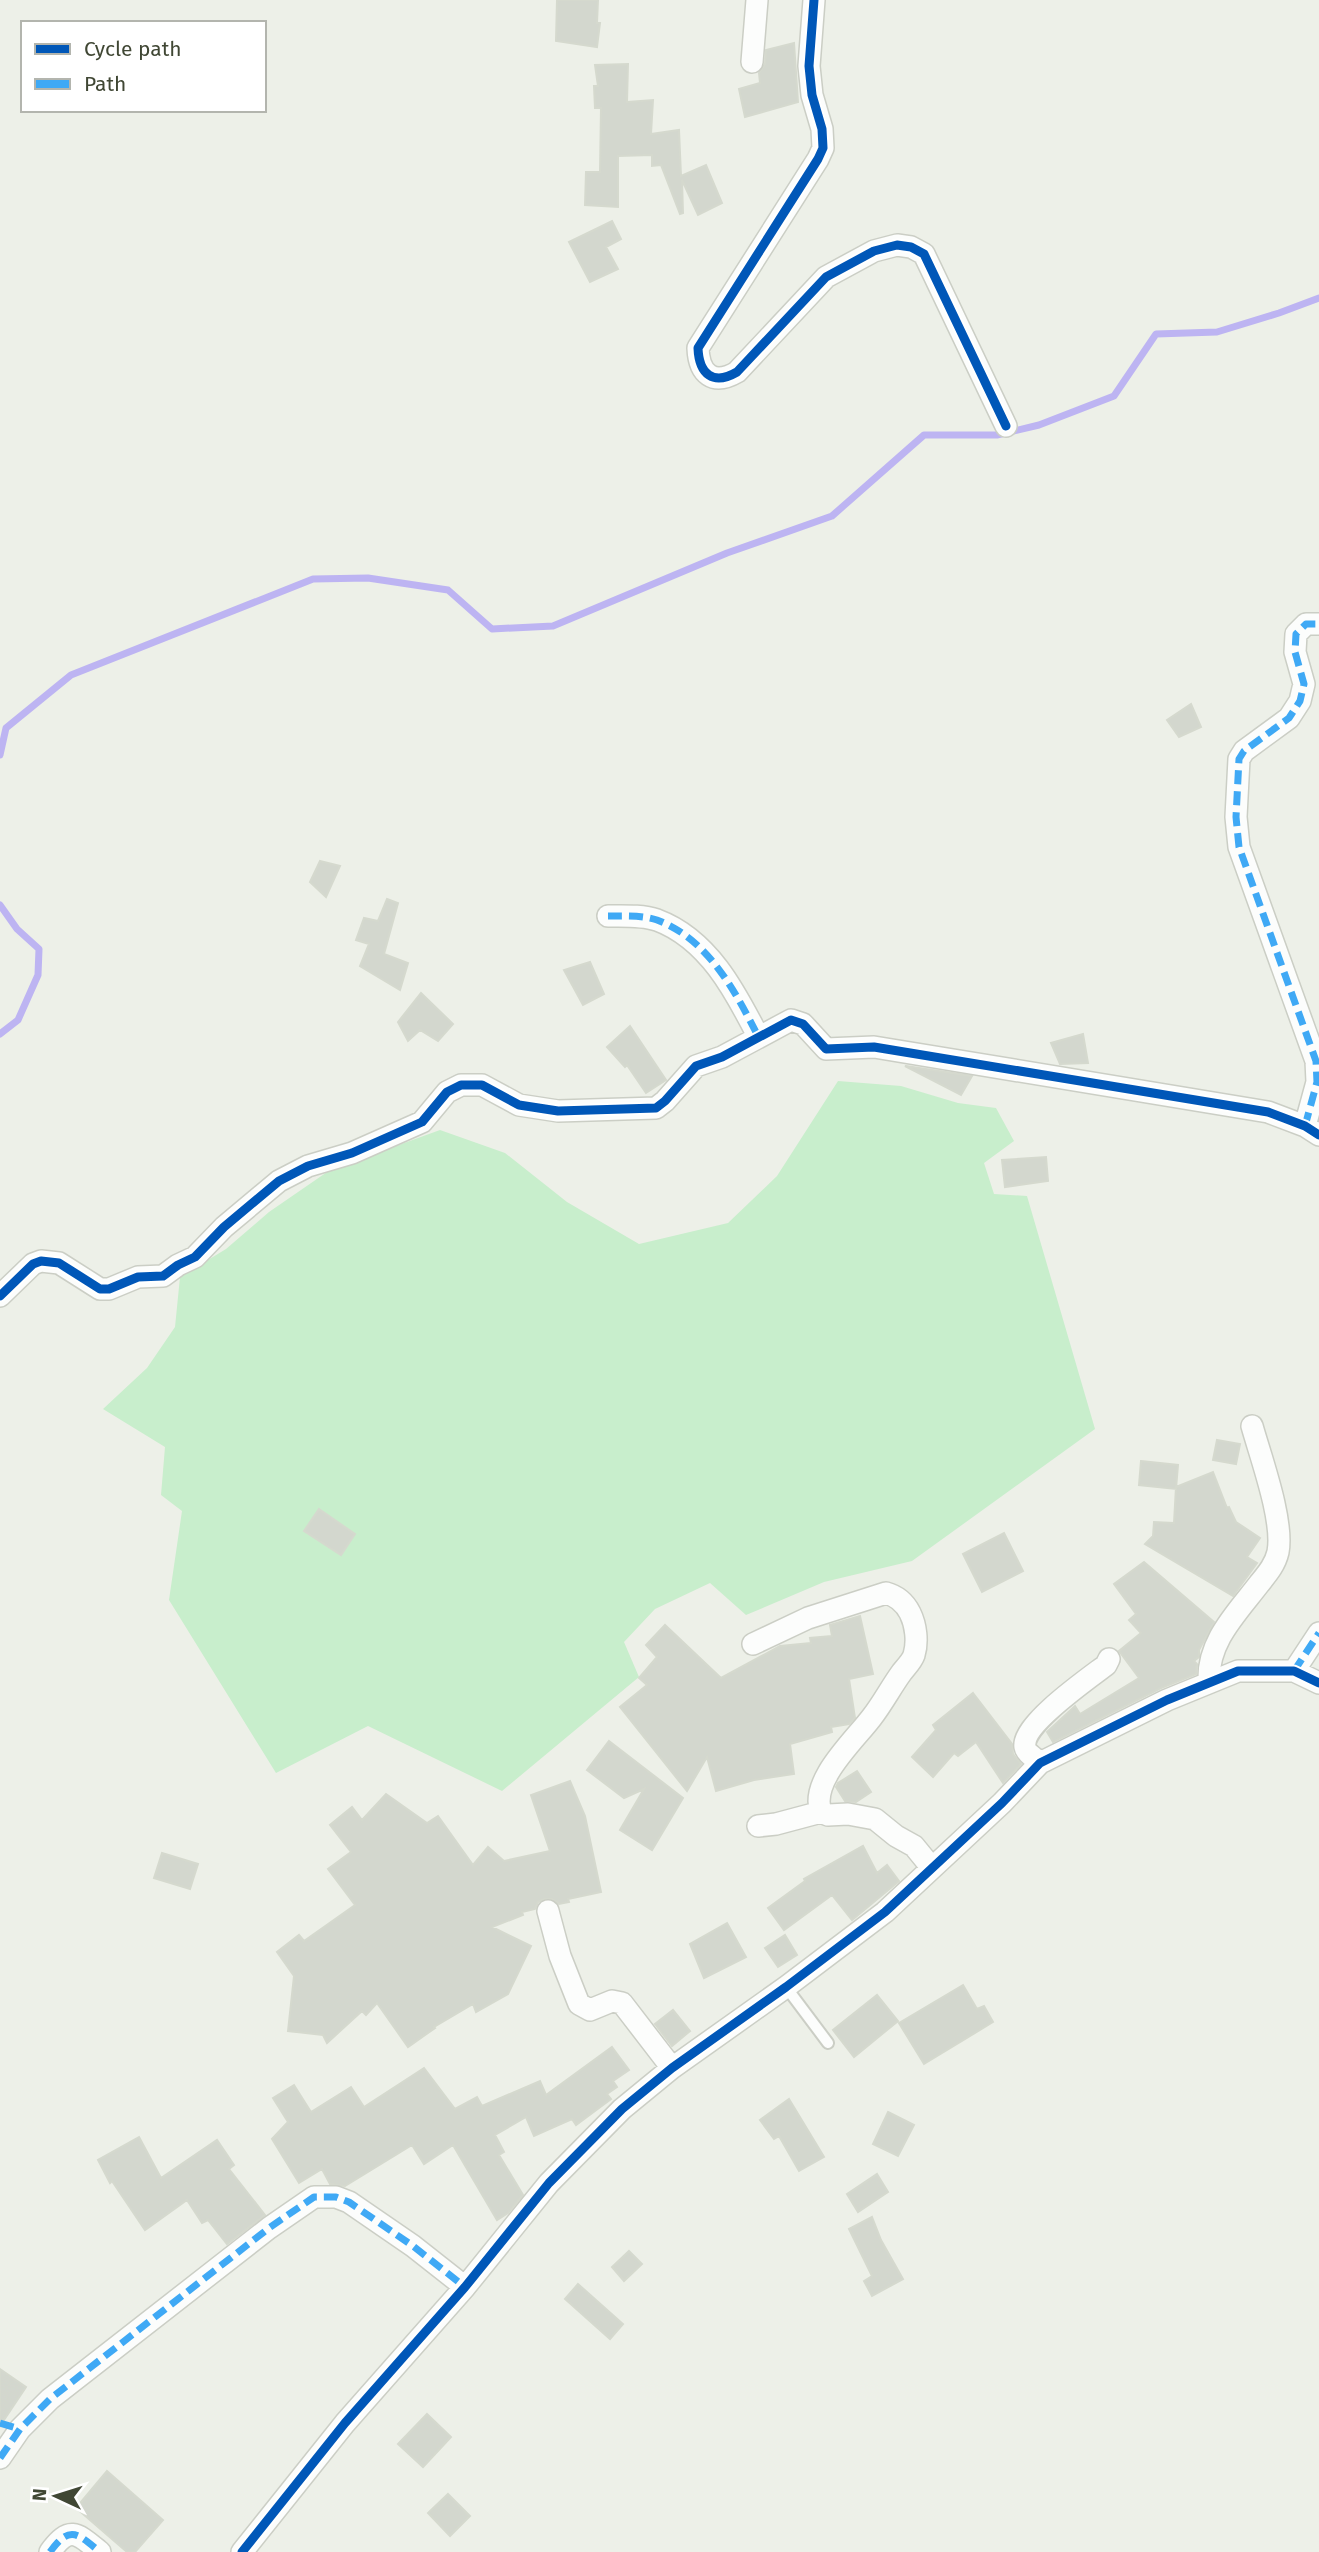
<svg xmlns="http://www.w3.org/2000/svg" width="1319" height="2552" font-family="'Fira Sans',sans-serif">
  <rect width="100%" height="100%" fill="#edf0e8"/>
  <!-- green -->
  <path fill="#c8eecc" d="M838 1081 901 1086 958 1103 996 1108 1014 1141 984 1163 994 1194 1027 1196 1095 1429 912 1561 824 1582 746 1615 710 1583 655 1609 624 1642 639 1677 502 1791 368 1726 276 1773 169 1600 182 1511 161 1495 165 1447 103 1409 147 1368 175 1327 180 1277 226 1249 269 1212 330 1170 440 1130 505 1153 567 1202 639 1244 728 1223 777 1176Z"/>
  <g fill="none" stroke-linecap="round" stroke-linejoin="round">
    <!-- stream -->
    <path stroke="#bdb4f2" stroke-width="7" d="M0 755 6 728 71 675 313 579 368 578 448 590 492 629 553 626 727 553 832 516 924 435H997L1039 425 1114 396 1156 334 1217 332 1279 313 1319 298
      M0 905 17 929 39 949 38 975 18 1020 0 1034"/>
  </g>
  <!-- building -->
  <path fill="#d3d7ce" stroke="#d5d9ce" stroke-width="2" d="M557 0H598L597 23H600L597 47 556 41Z
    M794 43 798 102 745 117 739 89 760 83 759 73 765 64 766 50Z
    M628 64 627 102 653 100 651 134 679 130 681 176 706 165 722 203 698 215 682 180 683 213 680 214 661 165 652 166V155L618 156V207L585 205 586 172H600L601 108H595L594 86H598L595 65Z
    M612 221 621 239 606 247 618 269 590 282 569 242Z
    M1191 704 1201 727 1179 737 1167 720Z
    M320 861 340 866 326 897 310 882Z
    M387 899 398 903 384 954 408 963 400 990 360 966 369 944 356 940 364 918 378 921Z
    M590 962 604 994 583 1005 564 970Z
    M421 993 453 1024 438 1041 420 1030 408 1041 398 1022Z
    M630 1026 666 1080 646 1093 627 1065 625 1067 607 1047Z
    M1083 1034 1088 1063 1060 1064 1051 1043Z
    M905 1066H906L972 1076 961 1095Z
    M1046 1157 1048 1181 1005 1187 1002 1160Z
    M1217 1440 1240 1444 1236 1464 1213 1460Z
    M1141 1461 1178 1465 1176 1489 1139 1485Z
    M1213 1472 1227 1508 1229 1507 1236 1522 1260 1538 1247 1557 1257 1563 1233 1596 1145 1544 1153 1536 1154 1522 1174 1523 1176 1487Z
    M319 1509 355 1534 341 1555 304 1531Z
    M1004 1533 1023 1571 982 1592 963 1554Z
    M1144 1562 1214 1622 1199 1650V1657L1194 1661 1197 1664 1196 1674 1161 1688 1053 1742 1047 1732 1075 1706 1080 1714 1139 1678 1119 1651 1141 1633 1129 1620 1136 1614 1114 1584Z
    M860 1616 873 1674 849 1679 855 1718 849 1724 831 1727 832 1732 790 1744 794 1774 754 1780 716 1791 707 1757 687 1791 620 1707 647 1685 639 1678 657 1657 646 1645 665 1625 721 1678 780 1646 811 1643 810 1638 832 1636 830 1625Z
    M973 1693 1012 1744 1013 1754 1021 1764 1003 1783 976 1742 958 1756 954 1753 933 1777 912 1757 936 1730 933 1725Z
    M609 1741 683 1798 652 1850 620 1830 644 1789 624 1798 587 1770Z
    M857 1771 871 1792 856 1802 845 1801 836 1787 838 1783Z
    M570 1781 585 1816 601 1892 568 1899 569 1902 559 1904 552 1899H544L538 1902 535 1909 522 1912 523 1915 492 1927 531 1946 508 1994 476 2012 473 2004 434 2027 435 2028 408 2047 377 2003 366 2015 362 2011 327 2043 323 2035 288 2031 294 1976 277 1952 299 1935 304 1941 355 1905 328 1869 351 1852 330 1825 352 1807 362 1820 386 1794 427 1823 438 1816 473 1865 488 1847 504 1861 550 1851 531 1795Z
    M863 1846 877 1873 887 1865 899 1881 852 1920 832 1895 784 1930 768 1908 805 1881 804 1879Z
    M162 1853 198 1864 190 1889 154 1878Z
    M727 1923 746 1957 704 1978 690 1944Z
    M785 1935 797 1955 778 1967 765 1948Z
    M963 1985 977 2009 984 2006 993 2022 924 2064 899 2023Z
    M877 1995 898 2021 854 2057 833 2030Z
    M673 2010 690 2031 672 2046 655 2024Z
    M612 2047 629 2070 613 2081 617 2087 607 2094 611 2099 576 2125 572 2119 534 2136 526 2117 495 2135 504 2152 499 2155 523 2195 508 2213 497 2220 453 2145 424 2164 412 2145 345 2186 330 2184 322 2169 299 2183 272 2139 288 2122 273 2098 294 2085 311 2112 351 2087 364 2107 424 2068 455 2109 477 2097 482 2106 540 2081 546 2095Z
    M789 2099 824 2157 799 2171 779 2136 774 2139 760 2120Z
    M888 2112 914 2125 898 2156 873 2144Z
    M139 2137 161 2178 217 2140 234 2165 229 2169 265 2215 227 2244 208 2220 202 2223 187 2200 145 2230 112 2181 110 2183 98 2160Z
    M877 2174 888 2192 858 2212 847 2194Z
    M872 2217 881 2240 903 2279 872 2296 864 2281 872 2276 849 2229Z
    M629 2251 642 2264 624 2281 612 2267Z
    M578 2284 623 2324 610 2339 565 2299Z
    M0 2369 26 2387 0 2426Z
    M427 2414 451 2437 423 2467 398 2444Z
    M107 2471 163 2520 135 2552H127L76 2508Z
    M448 2494 470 2516 450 2536 428 2513Z"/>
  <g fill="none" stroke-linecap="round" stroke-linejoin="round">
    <defs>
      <path id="lane" d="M786 1987 828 2043"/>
      <path id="street" d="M814 0 809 66 812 95 822 129 823 148 818 159 698 348C699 374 713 386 737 372L826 277 874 251 897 245 911 247 924 254 1006 426
        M752 62 757 0
        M608 916C624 916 642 915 657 920 708 939 735 991 758 1036
        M1305 1126 1317 1082 1316 1061 1239 847 1236 817 1239 759 1244 751 1289 718 1300 701 1304 684 1295 652 1296 634 1306 624H1319
        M0 1296 33 1264 41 1261 59 1263 100 1289H109L138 1277 163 1276 178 1265 195 1257 224 1227 279 1181 308 1166 352 1153 422 1122 447 1092 461 1085H482L519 1105 558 1111 656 1108 665 1101 696 1066 722 1057 791 1020 803 1024 826 1049 874 1047 1268 1112 1305 1126 1319 1135
        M753 1644 808 1618 886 1593C897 1596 905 1603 910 1613 916 1625 918 1642 914 1655 912 1661 906 1667 902 1672 891 1687 883 1703 872 1717 855 1740 809 1781 821 1812
        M1294 1671 1319 1633
        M1209 1682C1207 1642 1236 1614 1259 1584 1267 1574 1275 1565 1278 1552 1284 1521 1261 1458 1252 1426
        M1040 1763C1036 1759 1026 1753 1025 1747 1021 1725 1089 1678 1106 1665L1109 1659
        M758 1826 776 1824 821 1812 828 1815 848 1814 875 1819 896 1836 914 1846 932 1868
        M548 1911 560 1956 579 2004 590 2010 612 2001 622 2003 672 2068
        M0 2458 20 2429 50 2399 269 2228 314 2197H336L349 2202 413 2246 465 2287
        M50 2552C70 2524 78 2534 100 2552
        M242 2552 345 2423 465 2287 549 2183 622 2109 672 2068 786 1987 885 1912 1002 1803 1040 1763 1167 1700 1238 1671H1294L1319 1683"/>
    </defs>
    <!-- lane casing -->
    <use href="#lane" stroke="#cbcec5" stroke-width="14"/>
    <!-- street casing -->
    <use href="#street" stroke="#cbcec5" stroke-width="24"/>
    <!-- lane -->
    <use href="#lane" stroke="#fcfdfc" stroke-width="10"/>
    <!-- street -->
    <use href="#street" stroke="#fcfdfc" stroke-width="21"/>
    <!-- quiet -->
    <path stroke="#3fa9f5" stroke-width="7" stroke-dasharray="14 7" stroke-linecap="butt" d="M608 916C624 916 642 915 657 920 708 939 735 991 758 1036
      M1305 1126 1317 1082 1316 1061 1239 847 1236 817 1239 759 1244 751 1289 718 1300 701 1304 684 1295 652 1296 634 1306 624H1319
      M1294 1671 1319 1633
      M0 2423 20 2429
      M0 2458 20 2429 50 2399 269 2228 314 2197H336L349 2202 413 2246 465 2287
      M50 2552C70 2524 78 2534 100 2552"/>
    <defs>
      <path id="cycleway" d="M814 0 809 66 812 95 822 129 823 148 818 159 698 348C699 374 713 386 737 372L826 277 874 251 897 245 911 247 924 254 1006 426
        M0 1296 33 1264 41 1261 59 1263 100 1289H109L138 1277 163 1276 178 1265 195 1257 224 1227 279 1181 308 1166 352 1153 422 1122 447 1092 461 1085H482L519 1105 558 1111 656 1108 665 1101 696 1066 722 1057 791 1020 803 1024 826 1049 874 1047 1268 1112 1305 1126 1319 1135
        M242 2552 345 2423 465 2287 549 2183 622 2109 672 2068 786 1987 885 1912 1002 1803 1040 1763 1167 1700 1238 1671H1294L1319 1683"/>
    </defs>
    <!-- cycleway casing -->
    <use href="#cycleway" stroke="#fff" stroke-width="13"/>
    <!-- cycleway -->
    <use href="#cycleway" stroke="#0057b8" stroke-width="9"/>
  </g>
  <!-- legend -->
  <rect x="21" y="21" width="245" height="91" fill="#ffffff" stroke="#b3b5ae" stroke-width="2"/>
  <rect x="35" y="44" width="35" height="10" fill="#0057b8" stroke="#b3b5ae" stroke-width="2"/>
  <text x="84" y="56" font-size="21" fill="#404734">Cycle path</text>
  <rect x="35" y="79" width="35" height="10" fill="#3fa9f5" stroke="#b3b5ae" stroke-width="2"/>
  <text x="84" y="91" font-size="21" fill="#404734">Path</text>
  <!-- north arrow -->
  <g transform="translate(56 2496) rotate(274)" stroke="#ffffff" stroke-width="5" paint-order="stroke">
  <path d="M0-5L12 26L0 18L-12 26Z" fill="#404734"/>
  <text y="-10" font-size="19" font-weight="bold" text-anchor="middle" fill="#404734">N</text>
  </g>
</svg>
